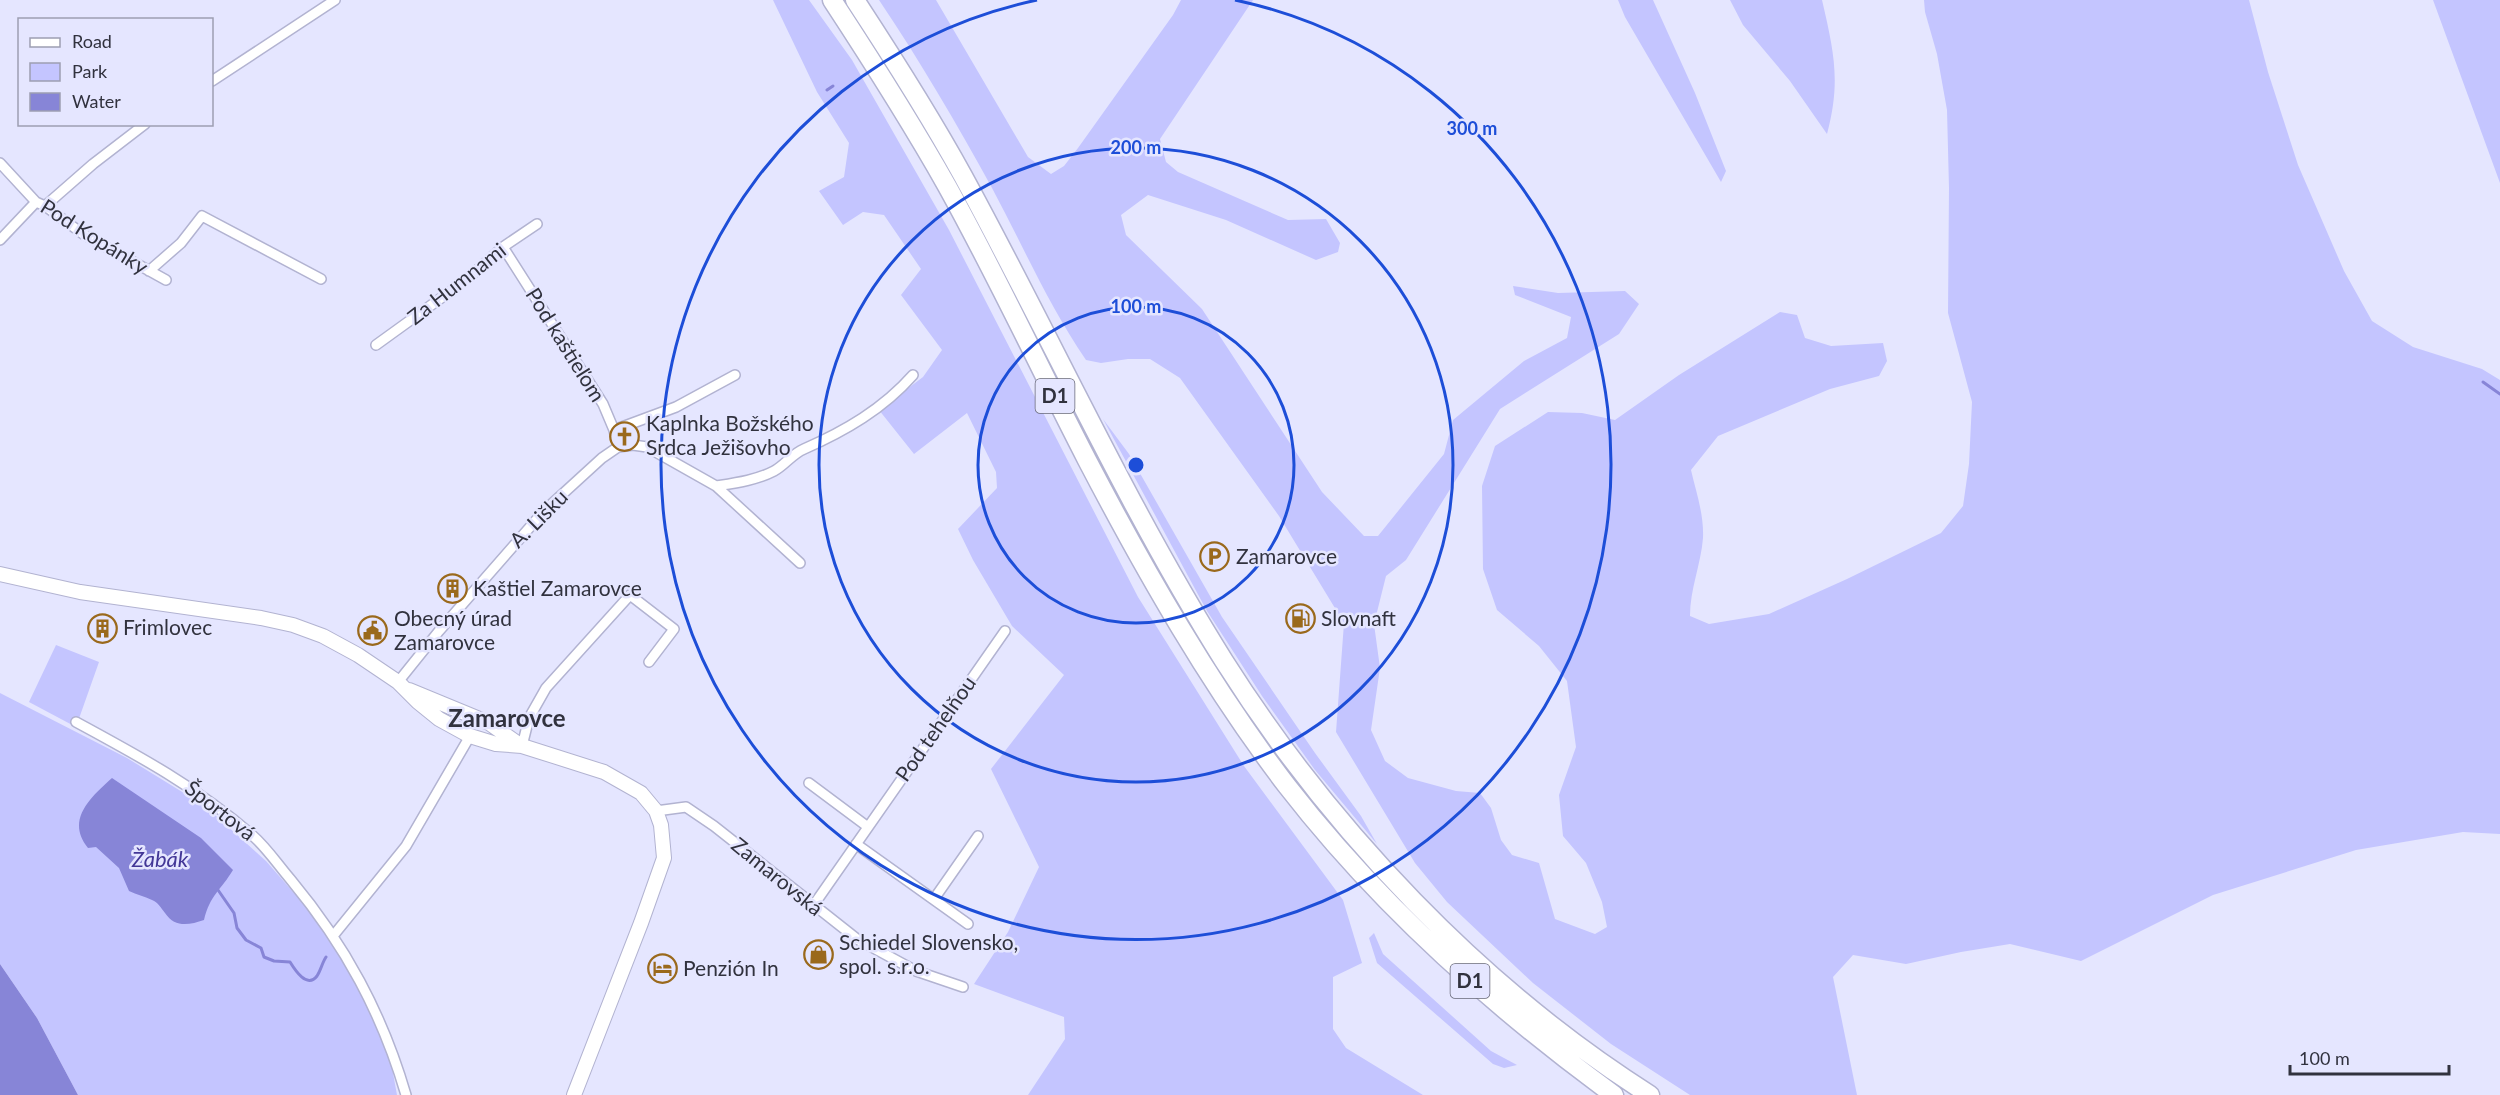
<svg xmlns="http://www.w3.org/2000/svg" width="2500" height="1095" font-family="Lato,sans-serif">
  <rect width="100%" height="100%" fill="#e5e6ff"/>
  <!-- green -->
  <path fill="#c4c5ff" d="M773 0H809L852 60 949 230 1138 597 1244 766 1343 900 1362 963 1333 977V1029L1346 1048 1423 1095H1028L1065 1039 1064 1017 974 984 1008 932 1039 867 991 769 1064 675 1012 626 973 560 958 529 997 488 996 472 967 413 914 454 879 410 923 377 942 350 901 295 921 269 884 215 863 212 843 225 819 191 844 177 849 143 817 92Z
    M879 0H936L1028 157 1051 174 1064 166 1078 148 1173 15 1181 0H1253L1160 139 1166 162 1178 172 1288 220 1326 219 1340 243 1338 252 1316 260 1226 220 1148 195 1121 215 1126 235 1202 309 1322 492 1364 536H1378L1444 454 1453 420 1524 361 1567 338 1571 317 1515 295 1513 286 1558 293 1625 291 1639 304 1619 334 1500 409 1406 560 1386 576 1374 624 1380 668 1371 730 1385 761 1408 778 1456 791 1480 793 1491 808 1501 840 1512 855 1539 863 1555 919 1595 934 1607 927 1602 902 1586 863 1563 836 1559 795 1576 747 1567 681 1539 646 1497 610 1483 569 1482 486 1495 446 1548 412 1582 413 1615 420 1679 375 1780 312 1797 315 1805 338 1831 346 1883 343 1887 361 1879 376 1830 389 1718 436 1691 470C1696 492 1704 514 1703 538 1701 564 1690 589 1690 616L1709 624 1769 614 1847 579 1941 533 1963 506 1969 464 1972 402 1948 313 1949 188 1947 110 1937 54 1925 12 1924 0H2249L2268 72 2298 165 2344 271 2372 321 2413 347 2482 369 2500 380V834L2463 832 2356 850 2213 895 2081 961 2010 944 1961 952 1906 964 1853 955 1833 977 1857 1095H1690L1611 1044 1533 983 1447 902 1415 863 1336 732 1344 623 1279 516 1180 378 1150 359H1128L1101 363 1086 360C1049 306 1023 246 992 188 957 124 920 61 879 0Z
    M1618 0H1653L1695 93 1726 171 1721 182 1625 17Z
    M1730 0H1822C1834 52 1841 82 1827 134L1790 81 1743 25Z
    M2433 0H2500V183Z
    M1103 419 1129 454 1222 617 1315 753 1361 816 1377 844 1315 770 1262 696 1207 611Z
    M56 645 99 662 76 727 29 702Z
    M0 693 127 758 205 806 266 861 315 917 349 961 389 1051 397 1095H78L37 1018 0 964Z
    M1374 933 1383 954 1491 1051 1517 1065 1504 1068 1493 1064 1377 963 1369 938Z"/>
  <!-- water -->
  <path fill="#8785d7" d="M112 778 201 838 233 870C221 890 210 895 204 920 189 925 175 928 165 913 161 908 158 902 152 900 144 896 137 895 129 891L119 868 96 847 88 848C65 820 91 797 112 778Z
    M0 964 37 1018 78 1095H0Z"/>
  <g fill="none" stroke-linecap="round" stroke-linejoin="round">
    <!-- stream -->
    <path stroke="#8785d7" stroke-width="3" d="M827 90 833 86
      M2483 382 2500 394
      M218 890 234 913 237 928 246 940 261 948 264 957 274 961 290 962C295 970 307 989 317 976 321 970 322 963 326 957"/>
    <defs>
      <path id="minor" d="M212 81 335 0
        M0 163 36 202 45 206 83 234 166 280
        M45 206 93 164 145 124
        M0 240 36 202
        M503 247 603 404 614 430 618 447
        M149 271 181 243 202 216 321 279
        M376 345 466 280 503 247 537 224
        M614 430 676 407 735 375
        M716 486C735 483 757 480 774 471 785 465 792 454 804 449 845 431 883 409 913 375
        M398 682 439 631 544 511 602 458 618 447 633 445 647 447 716 486 800 563
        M76 722C139 756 198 788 252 835 267 848 278 865 291 880 345 945 382 1013 406 1095
        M522 746 529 718 546 688 630 595 674 629 649 662
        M809 783 868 827
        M656 811 686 807 714 826 857 939 916 971 963 987
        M856 844 968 924
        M934 899 978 836
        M813 906 1005 631
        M333 936 406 846 470 736"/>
      <path id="secondary" d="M0 574 80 592 261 618 293 625 323 636 358 655 398 682 418 702 439 719 470 736 496 744 522 746 604 772 641 793 656 811 661 825 664 858 641 923 574 1095
        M409 690 489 723 520 745"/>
      <path id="motorway" d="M832 0C872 61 911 122 947 186 997 276 1040 369 1087 460 1146 573 1210 685 1287 786 1380 906 1492 1006 1614 1095
        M855 0C893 58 930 116 963 176 1051 337 1126 505 1224 661 1331 830 1481 988 1650 1095"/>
    </defs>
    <!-- minor casing -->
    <use href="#minor" stroke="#b2b3d1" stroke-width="12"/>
    <!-- secondary casing -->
    <use href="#secondary" stroke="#b2b3d1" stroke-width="16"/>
    <!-- motorway casing -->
    <use href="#motorway" stroke="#b2b3d1" stroke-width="21"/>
    <!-- minor -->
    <use href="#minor" stroke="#fff" stroke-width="9"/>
    <!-- secondary -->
    <use href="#secondary" stroke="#fff" stroke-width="14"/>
    <!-- motorway -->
    <use href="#motorway" stroke="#fff" stroke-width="18"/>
  </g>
  <!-- distance rings -->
  <g fill="none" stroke="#1d4ed8" stroke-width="3">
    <circle cx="1136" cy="465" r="158"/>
    <circle cx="1136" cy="465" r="317"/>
    <path d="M1235 0A475 475 0 1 1 1037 0"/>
  </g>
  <!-- icons -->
  <defs>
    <symbol id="church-ring" viewBox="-11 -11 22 22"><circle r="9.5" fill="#e5e6ff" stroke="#9a691c" stroke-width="1.5"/><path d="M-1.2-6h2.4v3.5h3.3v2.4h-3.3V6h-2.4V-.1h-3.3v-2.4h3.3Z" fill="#9a691c"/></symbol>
    <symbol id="parking-ring" viewBox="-11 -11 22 22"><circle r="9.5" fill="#e5e6ff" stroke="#9a691c" stroke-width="1.5"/><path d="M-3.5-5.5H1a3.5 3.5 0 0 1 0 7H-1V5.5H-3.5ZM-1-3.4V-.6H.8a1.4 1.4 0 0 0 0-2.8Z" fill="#9a691c"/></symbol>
    <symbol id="building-ring" viewBox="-11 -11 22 22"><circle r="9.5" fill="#e5e6ff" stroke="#9a691c" stroke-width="1.5"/><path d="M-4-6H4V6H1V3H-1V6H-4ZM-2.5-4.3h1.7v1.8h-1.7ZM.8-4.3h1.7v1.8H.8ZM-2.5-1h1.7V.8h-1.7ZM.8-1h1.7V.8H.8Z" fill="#9a691c"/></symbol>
    <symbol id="fuel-ring" viewBox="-11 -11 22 22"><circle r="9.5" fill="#e5e6ff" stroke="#9a691c" stroke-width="1.5"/><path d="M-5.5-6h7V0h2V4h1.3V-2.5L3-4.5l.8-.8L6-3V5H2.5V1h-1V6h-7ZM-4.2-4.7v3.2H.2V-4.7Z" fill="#9a691c"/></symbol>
    <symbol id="civic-ring" viewBox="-11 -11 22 22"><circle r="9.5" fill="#e5e6ff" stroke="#9a691c" stroke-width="1.5"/><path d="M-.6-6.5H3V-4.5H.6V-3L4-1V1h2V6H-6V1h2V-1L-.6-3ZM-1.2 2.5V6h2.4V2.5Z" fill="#9a691c"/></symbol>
    <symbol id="shop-ring" viewBox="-11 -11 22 22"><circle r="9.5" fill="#e5e6ff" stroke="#9a691c" stroke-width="1.5"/><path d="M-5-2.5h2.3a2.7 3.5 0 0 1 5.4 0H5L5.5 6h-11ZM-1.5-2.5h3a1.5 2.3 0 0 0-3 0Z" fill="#9a691c"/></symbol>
    <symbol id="hotel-ring" viewBox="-11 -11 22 22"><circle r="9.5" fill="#e5e6ff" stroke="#9a691c" stroke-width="1.5"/><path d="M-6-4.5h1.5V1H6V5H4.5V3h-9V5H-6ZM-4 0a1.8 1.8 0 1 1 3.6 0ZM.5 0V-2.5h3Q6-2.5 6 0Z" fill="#9a691c"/></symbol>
  </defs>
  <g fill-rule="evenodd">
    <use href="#church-ring" x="608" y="420" width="33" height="33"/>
    <use href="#parking-ring" x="1198" y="540" width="33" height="33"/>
    <use href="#building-ring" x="436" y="572" width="33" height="33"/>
    <use href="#fuel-ring" x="1284" y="602" width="33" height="33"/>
    <use href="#building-ring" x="86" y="612" width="33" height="33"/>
    <use href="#civic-ring" x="356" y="614" width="33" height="33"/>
    <use href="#shop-ring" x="802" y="938" width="33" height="33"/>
    <use href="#hotel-ring" x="646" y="952" width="33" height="33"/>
  </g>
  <g text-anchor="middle" stroke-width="5" stroke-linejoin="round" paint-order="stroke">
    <!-- shield labels -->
    <g fill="#e5e6ff" stroke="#676878" stroke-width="1.5">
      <rect x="1035.5" y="379" width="39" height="34" rx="4.5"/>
      <rect x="1450.5" y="964" width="39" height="34" rx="4.5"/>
    </g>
    <g font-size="20" font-weight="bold" fill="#31323e">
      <text x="1055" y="403">D1</text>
      <text x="1470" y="988">D1</text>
    </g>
    <!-- street labels -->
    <g font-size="21" fill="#31323e" stroke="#e5e6ff">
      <text transform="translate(94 237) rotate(32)" y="7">Pod Kopánky</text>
      <text transform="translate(457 284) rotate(-38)" y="7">Za Humnami</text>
      <text transform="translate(565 345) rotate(58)" y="7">Pod kaštieľom</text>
      <text transform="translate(539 519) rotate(-45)" y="7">A. Lišku</text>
      <text transform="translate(936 729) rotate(-55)" y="7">Pod tehelňou</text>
      <text transform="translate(220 811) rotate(38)" y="7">Športová</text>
      <text transform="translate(777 877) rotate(39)" y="7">Zamarovská</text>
    </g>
    <!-- poi labels -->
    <g font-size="21" fill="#31323e" stroke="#e5e6ff" text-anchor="start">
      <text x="646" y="431">Kaplnka Božského<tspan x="646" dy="24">Srdca Ježišovho</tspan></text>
      <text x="1236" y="564">Zamarovce</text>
      <text x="473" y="596">Kaštiel Zamarovce</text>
      <text x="394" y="626">Obecný úrad<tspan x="394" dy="24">Zamarovce</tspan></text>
      <text x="1321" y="626">Slovnaft</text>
      <text x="123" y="635">Frimlovec</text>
      <text x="839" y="950">Schiedel Slovensko,<tspan x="839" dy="24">spol. s.r.o.</tspan></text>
      <text x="683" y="976">Penzión In</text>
    </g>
    <!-- water labels -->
    <g font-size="22" font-style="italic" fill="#433797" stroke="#e5e6ff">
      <text x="160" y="867">Žabák</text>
    </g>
    <!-- quarter labels -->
    <g font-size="24" font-weight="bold" fill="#31323e" stroke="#e5e6ff">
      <text x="507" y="727">Zamarovce</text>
    </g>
  </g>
  <circle cx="1136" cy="465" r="9" fill="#1d4ed8" stroke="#e5e6ff" stroke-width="3"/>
  <g font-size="18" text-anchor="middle" font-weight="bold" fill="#1d4ed8" stroke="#e5e6ff" stroke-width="5" stroke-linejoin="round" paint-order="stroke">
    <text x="1472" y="135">300 m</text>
    <text x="1136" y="154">200 m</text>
    <text x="1136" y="313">100 m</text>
  </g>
  <!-- legend -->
  <rect x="18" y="18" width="195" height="108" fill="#e5e6ff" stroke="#9d9eb2" stroke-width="1.5"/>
  <rect x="30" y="38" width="30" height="9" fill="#ffffff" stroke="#9d9eb2" stroke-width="1.5"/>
  <text x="72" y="48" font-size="18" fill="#31323e">Road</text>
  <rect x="30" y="63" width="30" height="18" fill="#c4c5ff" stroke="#9d9eb2" stroke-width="1.5"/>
  <text x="72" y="78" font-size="18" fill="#31323e">Park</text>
  <rect x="30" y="93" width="30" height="18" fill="#8785d7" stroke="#9d9eb2" stroke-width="1.5"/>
  <text x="72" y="108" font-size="18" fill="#31323e">Water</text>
  <!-- scale -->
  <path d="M2290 1065v9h159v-9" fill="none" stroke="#31323e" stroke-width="3"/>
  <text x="2299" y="1065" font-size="18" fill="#31323e" stroke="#e5e6ff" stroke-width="4.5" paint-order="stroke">100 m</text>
</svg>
